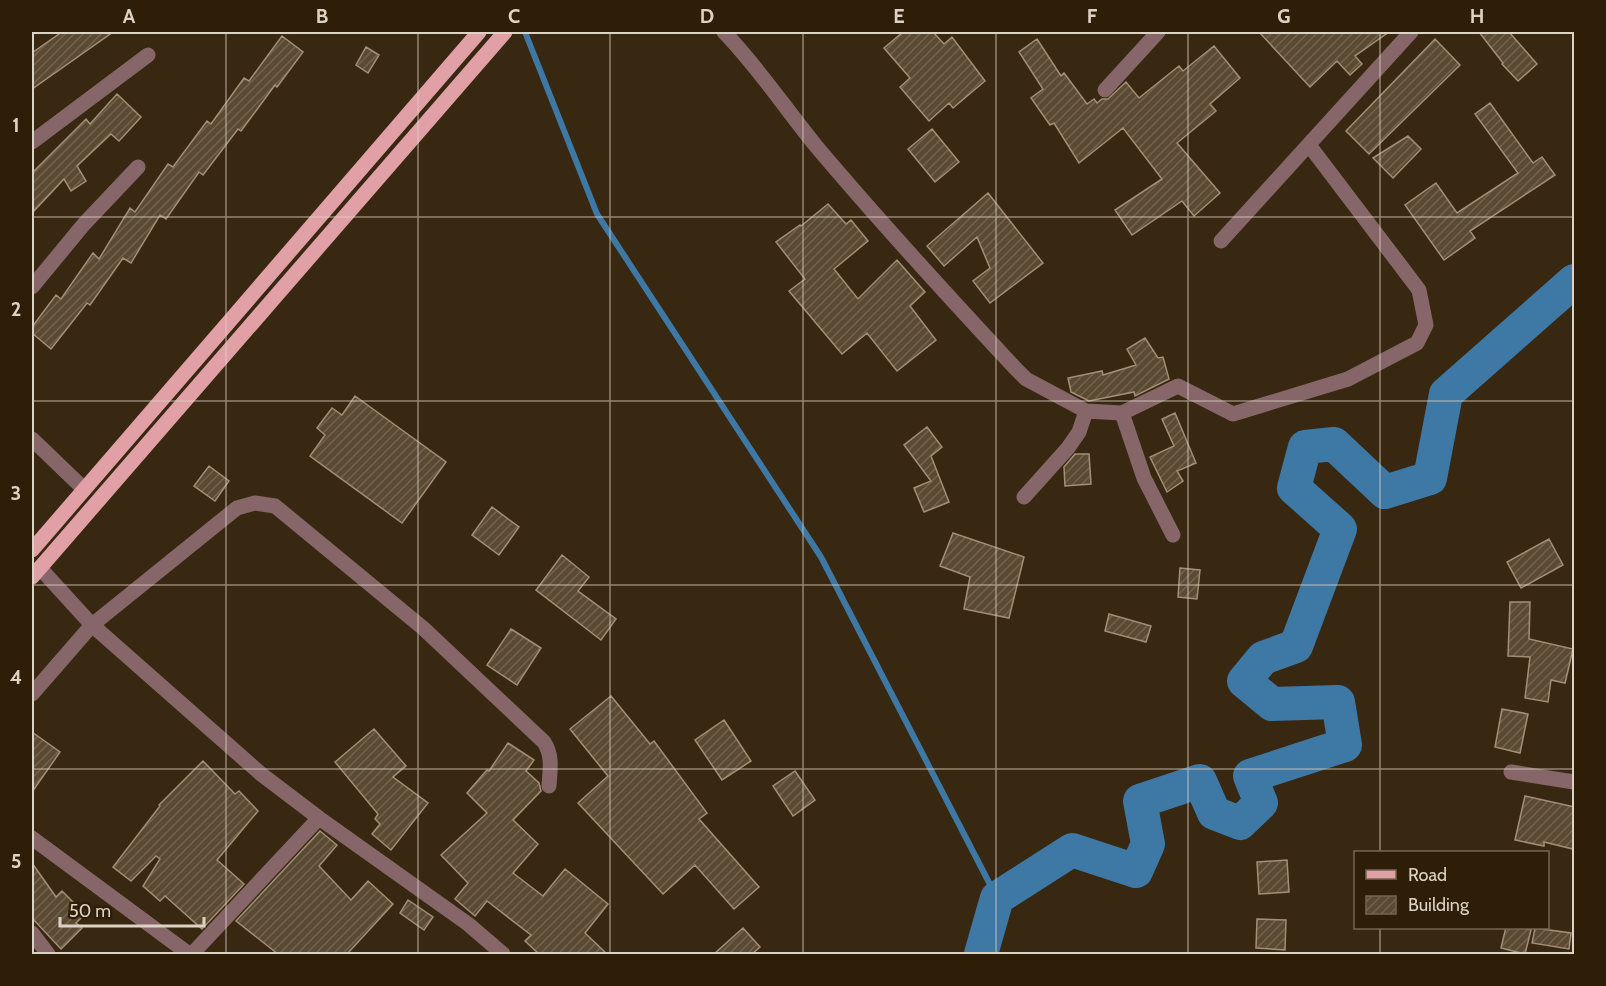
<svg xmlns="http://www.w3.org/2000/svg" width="1606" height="986" font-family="Cabin,sans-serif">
  <defs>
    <pattern id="building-hatch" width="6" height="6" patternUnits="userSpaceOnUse" patternTransform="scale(1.5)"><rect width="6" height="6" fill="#5b4a32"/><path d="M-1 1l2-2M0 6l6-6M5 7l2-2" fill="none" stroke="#72634e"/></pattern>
  </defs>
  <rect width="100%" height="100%" fill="#382811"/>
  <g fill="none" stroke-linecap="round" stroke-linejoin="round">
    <!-- stream -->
    <path stroke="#3e78a5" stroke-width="6" d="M525 32 597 214 821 557 997 898"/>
    <!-- river -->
    <path stroke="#3e78a5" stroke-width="34" d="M981 954 997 898 1072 850 1136 871 1148 844 1140 801 1200 781 1214 813 1240 823 1261 803 1250 776 1345 745 1338 702 1272 704 1244 681 1263 658 1296 646 1340 529 1294 488 1305 447 1334 444 1385 492 1430 478 1446 394 1574 281"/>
  </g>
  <!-- building -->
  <path fill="url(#building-hatch)" stroke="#a28f75" stroke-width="1.5" d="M62 32H113L32 89V53Z
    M903 32H933L944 44 952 37 985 81 953 108 949 103 929 121 900 87 910 78 884 48Z
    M1259 32H1389L1355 56 1362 64 1350 75 1337 61 1310 87Z
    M1479 32H1509L1537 64 1518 81 1502 64 1503 63Z
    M282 36 303 52 277 87 275 85 241 131 238 129 203 175 199 172 166 219 160 215 131 263 123 258 90 305 87 303 51 349 32 333V327L56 295 61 299 93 253 99 259 130 208 135 212 168 164 173 167 207 121 211 124 244 78 249 81Z
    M1037 39 1061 76 1064 73 1087 104 1094 99 1097 103 1102 99H1108L1126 82 1139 98 1179 66 1183 71 1214 46 1240 78 1210 104 1216 111 1177 143 1220 193 1194 216 1182 201 1132 235 1115 210 1162 179 1123 128 1079 163 1054 123 1050 125 1031 98 1043 89 1019 52Z
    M1435 39 1460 65 1369 154 1346 131Z
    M366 47 379 55 368 73 356 65Z
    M117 94 141 117 119 141 111 134 77 166 86 181 71 191 64 179 32 213V173L86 119 90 124Z
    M1490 103 1533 163 1542 157 1555 175 1470 231 1475 238 1444 260 1405 205 1436 183 1457 213 1518 173 1475 114Z
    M932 129 959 162 935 182 908 149Z
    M1408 136 1421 149 1393 178 1373 158Z
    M988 193 1043 263 990 303 973 281 990 268 977 237 944 266 927 246Z
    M828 204 846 224 851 220 868 241 834 269 858 299 897 260 925 292 910 306 936 340 897 371 867 333 842 354 789 291 805 279 776 242 800 225 801 226Z
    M1145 338 1158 358 1163 357 1169 379 1135 396 1134 392 1089 401 1071 392 1068 378 1102 371 1103 375 1136 365 1127 349Z
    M355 396 446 462 402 523 310 456 325 435 317 428 332 408 342 415Z
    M1175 413 1196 463 1177 471 1183 481 1167 492 1150 457 1174 446 1162 419Z
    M927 427 942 447 931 456 949 502 924 512 914 488 931 481 904 445Z
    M1075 454H1089L1091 484 1065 486 1064 467Z
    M209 466 229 481 215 501 194 486Z
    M492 507 519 527 499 555 472 535Z
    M953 533 1024 557 1009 618 964 609 970 577 940 566Z
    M1549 539 1563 565 1521 588 1507 562Z
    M562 555 589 577 578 591 616 619 601 640 536 590Z
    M1180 568 1200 570 1197 599 1178 597Z
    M1510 602H1530L1529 639 1573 649 1565 683 1551 680 1548 702 1525 698 1530 657 1508 656Z
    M1109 614 1151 626 1146 642 1105 631Z
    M511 629 541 648 517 685 487 665Z
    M611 696 650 744 654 741 707 813 699 819 759 887 734 909 695 865 663 894 578 803 608 776 570 729Z
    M1502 709 1528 714 1520 753 1495 747Z
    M724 720 751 761 722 780 695 740Z
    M374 729 406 766 393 777 428 803 391 850 372 834 380 824 375 819 378 814 335 762Z
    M32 732 60 752 32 792Z
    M508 743 534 760 526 771 539 783 541 791 513 820 538 844 513 873 543 896 565 869 608 904 585 933 607 954H539L525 941 531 935 487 901 475 916 455 899 468 883 441 855 487 813 467 793 487 770 489 771Z
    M203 761 235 794 239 791 258 811 217 860 244 884 202 929 165 896 160 901 143 886 160 859 156 856 131 881 113 867 160 806 159 805Z
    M795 771 815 800 793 816 773 786Z
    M1525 796 1575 807V841L1573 849 1544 842V846L1515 840Z
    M320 831 337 845 319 866 351 900 368 881 393 904 347 954H278L236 921Z
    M1287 860 1289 892 1259 894 1257 862Z
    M32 863 56 897 62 891 85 914 76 923 82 928 61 949 32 918Z
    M408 900 433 917 424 930 400 913Z
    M1257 919 1286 920 1285 950 1256 948Z
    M1506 927H1521L1531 930 1525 954 1501 948Z
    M743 928 760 947 752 954H714Z
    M1535 928 1571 933 1569 949 1532 943Z"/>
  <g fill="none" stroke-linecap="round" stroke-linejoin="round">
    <!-- minor -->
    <path stroke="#866669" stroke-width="15" d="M724 32C758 67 785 108 816 146 880 222 947 295 1015 368L1026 379 1086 411 1122 413 1144 478 1173 535
      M1105 90 1158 32
      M32 142 148 55
      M1221 241 1411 32
      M32 287 84 224 138 167
      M1122 413 1178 386 1233 414 1348 379 1417 343 1426 325 1419 290 1309 145
      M32 439 84 489
      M1024 497 1068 448 1079 432 1086 411
      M40 568 92 625 261 774 319 818 468 924 503 954
      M32 694 92 625 237 508 255 503 275 506 423 628 544 742C553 756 550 770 549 786
      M1511 772 1574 782
      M32 838 189 954
      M32 933 48 954
      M192 954 319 818"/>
    <!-- major -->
    <path stroke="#e19fa6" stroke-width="15" d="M32 550 479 32
      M32 577 505 32"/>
  </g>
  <!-- grid -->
  <path fill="none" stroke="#ddd3c5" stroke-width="1.5" stroke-opacity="0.55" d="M226 32V954M418 32V954M610 32V954M803 32V954M996 32V954M1188 32V954M1380 32V852M32 217H1574M32 401H1574M32 585H1574M32 769H1574M1380 928V954"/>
  <!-- border -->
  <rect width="1606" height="986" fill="none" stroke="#2e1e07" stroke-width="66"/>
  <!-- legend -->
  <rect x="1354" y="851" width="195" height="78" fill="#2e1e07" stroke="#746653" stroke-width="1.5"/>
  <rect x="1366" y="870" width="30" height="9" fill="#e19fa6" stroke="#746653" stroke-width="1.5"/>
  <text x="1408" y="881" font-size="18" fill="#ddd3c5">Road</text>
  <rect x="1366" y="896" width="30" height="18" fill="url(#building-hatch)" stroke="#746653" stroke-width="1.5"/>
  <text x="1408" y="911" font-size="18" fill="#ddd3c5">Building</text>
  <!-- scale -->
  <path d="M60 917v9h144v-9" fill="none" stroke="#ddd3c5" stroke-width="3"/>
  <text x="69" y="917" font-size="18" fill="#ddd3c5" stroke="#2e1e07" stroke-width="4.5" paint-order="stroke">50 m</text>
  <rect x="33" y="33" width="1540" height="920" fill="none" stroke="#ddd3c5" stroke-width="2"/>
  <g font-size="20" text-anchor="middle" font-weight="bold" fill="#ddd3c5">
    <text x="129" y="23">A</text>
    <text x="322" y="23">B</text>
    <text x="514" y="23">C</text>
    <text x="707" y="23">D</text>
    <text x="899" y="23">E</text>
    <text x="1092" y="23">F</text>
    <text x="1284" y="23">G</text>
    <text x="1477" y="23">H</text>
    <text x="16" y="132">1</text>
    <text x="16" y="316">2</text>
    <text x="16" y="500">3</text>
    <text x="16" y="684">4</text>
    <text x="16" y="868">5</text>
  </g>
</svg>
